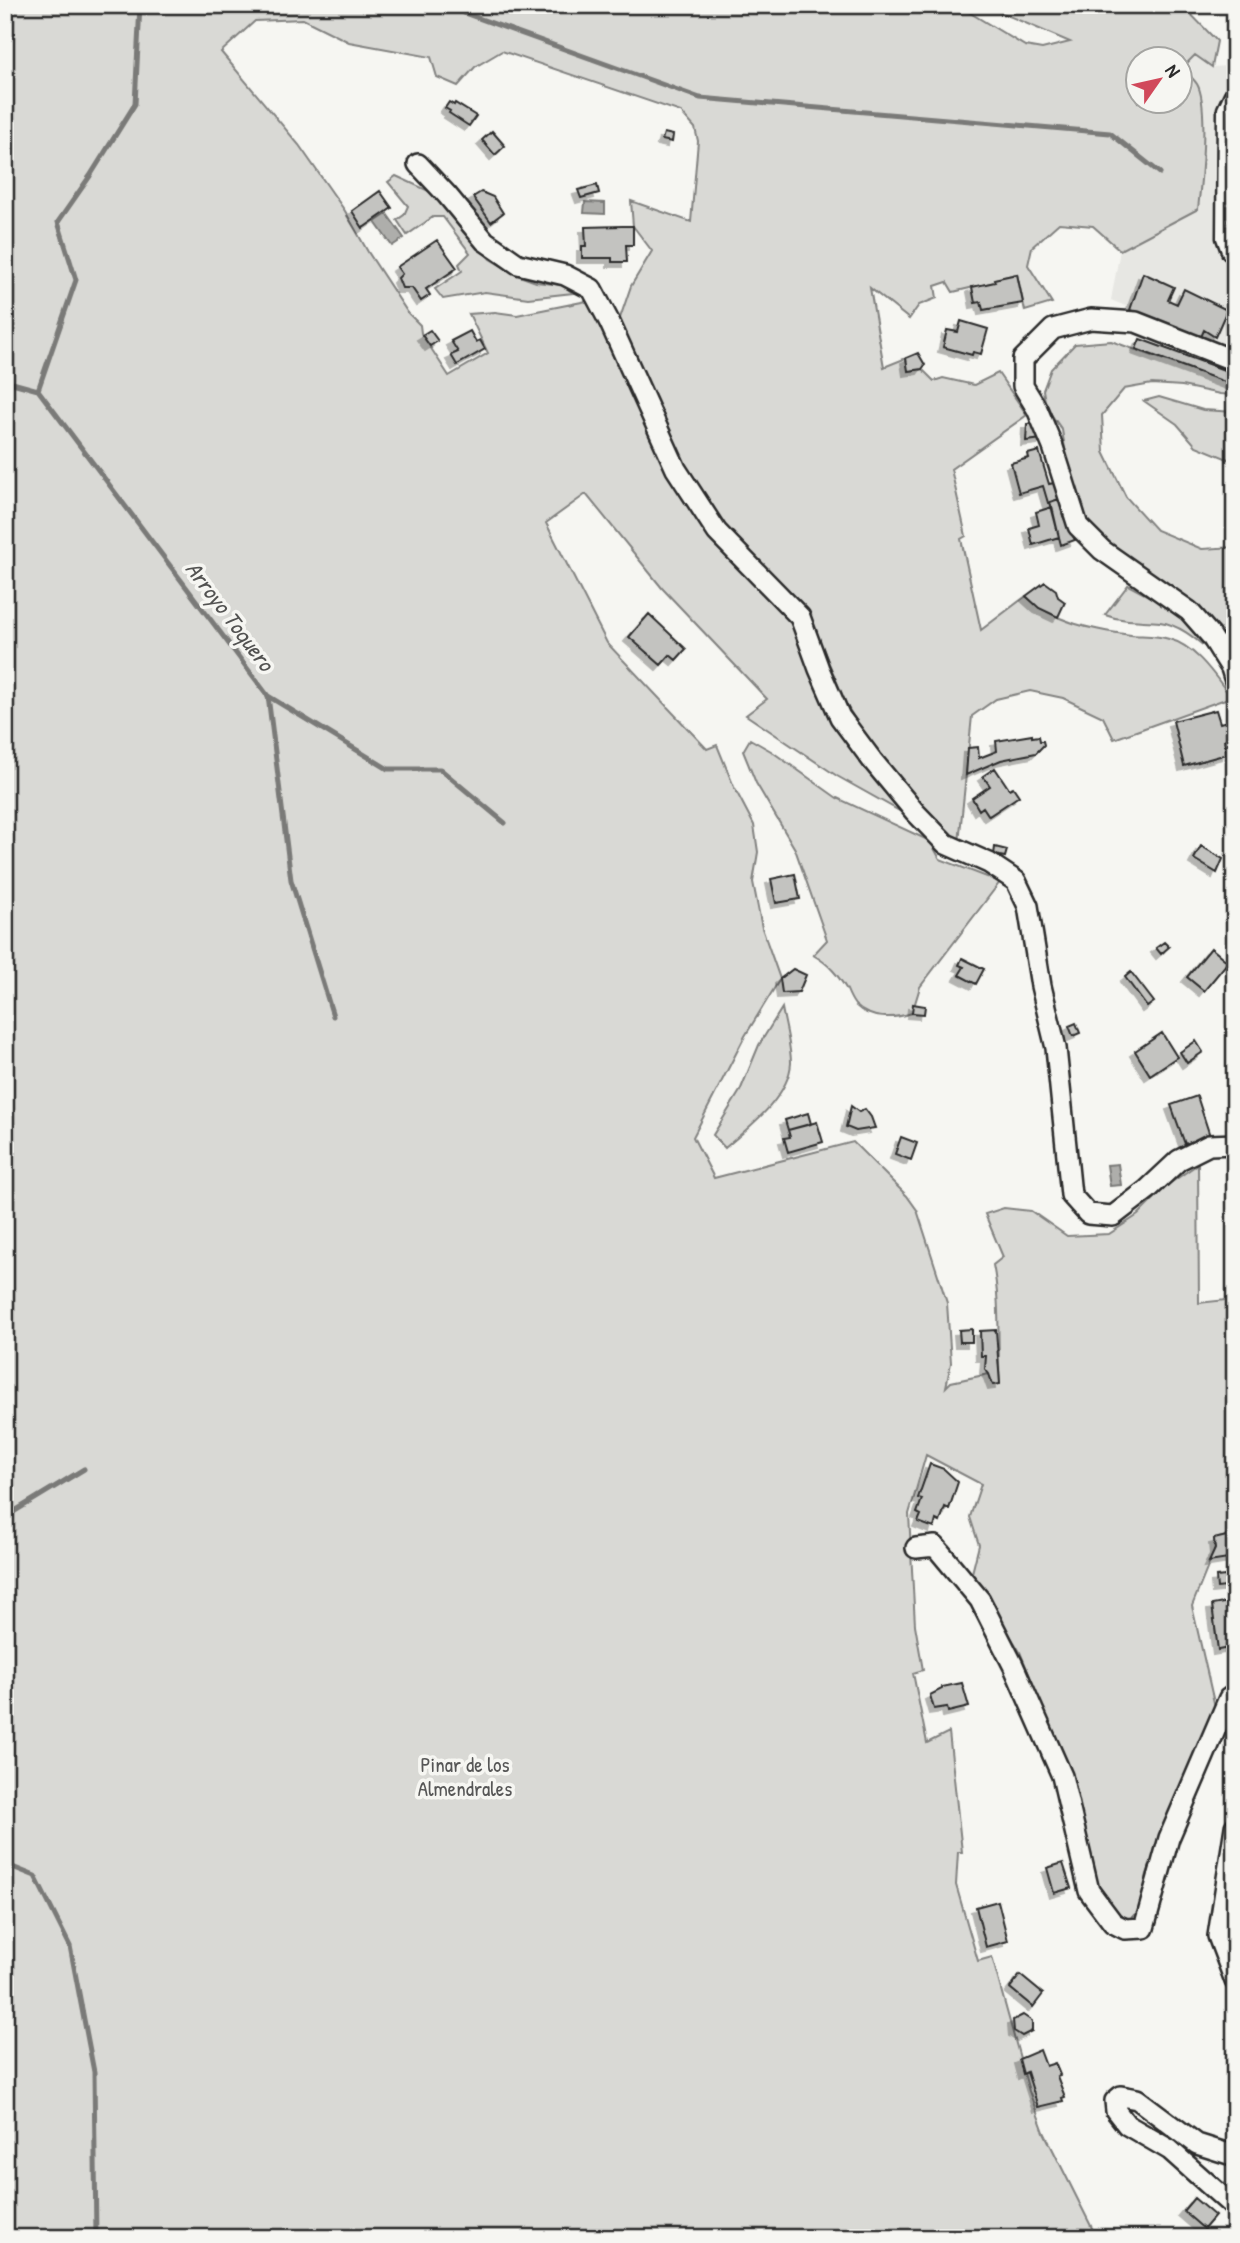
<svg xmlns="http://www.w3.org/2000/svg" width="1240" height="2243" font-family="'Patrick Hand',sans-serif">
  <defs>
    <filter id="shadow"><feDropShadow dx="-5" dy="5" stdDeviation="0" flood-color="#0004"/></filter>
  </defs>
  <rect width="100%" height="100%" fill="#f6f6f2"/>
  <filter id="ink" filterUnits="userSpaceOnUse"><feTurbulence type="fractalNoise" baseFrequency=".0143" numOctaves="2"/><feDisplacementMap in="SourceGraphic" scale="14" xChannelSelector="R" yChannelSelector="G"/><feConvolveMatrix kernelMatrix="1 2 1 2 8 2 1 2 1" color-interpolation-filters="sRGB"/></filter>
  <g filter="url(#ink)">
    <!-- built -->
    <path fill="#e7e7e3" d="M1195 54 1212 67 1228 66 1235 62V352L1111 300 1120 250 1198 208 1201 179 1203 114 1198 85 1182 68Z"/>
    <!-- green -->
    <path fill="#d9d9d5" stroke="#828280" stroke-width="2" fill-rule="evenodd" d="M8 5H957L1025 46 1042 49 1070 42 983 5H1182L1217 41 1212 67 1195 55 1182 68C1187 73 1193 78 1197 84 1209 104 1201 184 1198 209L1120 250 1093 226 1059 223 1032 247 1028 265 1052 303 1025 311 1017 274 995 279V282L953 292 947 282 935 286 937 298 919 305 909 319 870 288 884 367 906 358 909 371 922 369 934 381 943 378 974 385 998 373 1027 415 951 469 966 536 961 539 981 630 1026 596C1054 623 1094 630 1131 635 1143 636 1157 635 1169 639 1196 646 1215 676 1231 697L1114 739 1103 717 1063 698 1030 691 996 699 972 716 959 843 915 797 868 741 847 706 806 609 721 521 681 461 618 324 631 286 652 251 633 226 631 201 691 222 698 141 695 128 681 112 502 51 475 67 458 86 437 77 431 57 349 42 303 19 255 21 221 52 299 145 345 211 368 252 408 313 420 325 421 333 449 376 488 353 469 314 495 312 517 315 592 300 614 357 671 475 795 624 905 814 837 776 746 715 767 699 662 588 586 494 546 523 607 643 707 749 717 745 734 787 754 825 758 852 753 882 762 928 780 979 745 1036 693 1137 714 1178 853 1142 907 1196 917 1210 947 1303 951 1363 946 1387 951 1382 989 1374 993 1385 1000 1384C997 1344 1001 1303 993 1265L1003 1257 985 1214 1004 1208 1031 1211 1067 1236 1109 1234 1138 1215 1169 1184 1198 1164 1199 1303 1235 1299V1534L1214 1539 1215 1549 1192 1606 1215 1707 1147 1874 1140 1910 1128 1920 1115 1915 1095 1884 1064 1767 1049 1723 1020 1652 972 1573 979 1545 970 1517 981 1484 926 1455 909 1514 915 1625 923 1670 913 1673 927 1743 949 1732 962 1852H958L956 1885 978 1961 992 1957 1029 2091 1044 2132 1097 2238H5V8ZM1138 60H1180V102H1138Z
      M396 176 431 192 490 259 517 275 536 282 562 285 573 293 528 298 485 292 443 299 435 289 462 271 459 264 470 253 443 217H433L407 235 397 220 404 215 408 206 388 182Z
      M1111 341 1235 385V395L1220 394 1182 386 1152 384 1124 389 1102 415 1104 452 1126 497 1156 530 1202 549 1235 547V667L1117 556 1087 524 1068 468 1062 430 1046 407 1043 390 1051 369 1075 344Z
      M1159 397 1203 410 1235 412V462L1196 446 1177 424 1144 401Z
      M1128 585 1156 600 1194 626 1216 656C1200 643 1182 625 1160 622 1141 620 1124 622 1105 615Z
      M750 739 771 751 837 798 930 841 940 859 1000 882 920 987 912 1013C894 1019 870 1020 855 1005 852 1001 849 995 847 990 838 975 829 964 813 955L827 940 795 849 756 783 743 751Z
      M782 1008C785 1025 791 1046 791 1063 789 1097 748 1128 725 1148L713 1135 740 1091 759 1045Z"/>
    <!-- water -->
    <path fill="#aeaeab" stroke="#7a7a78" stroke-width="2" d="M585 202 605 203V214L584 213Z
      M387 214 404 238 392 246 375 222Z
      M1118 1164 1121 1185 1110 1186 1107 1165Z"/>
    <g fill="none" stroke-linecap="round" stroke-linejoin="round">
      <!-- stream -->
      <path stroke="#7a7a78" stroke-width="5" d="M442 5 700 98 1110 133 1160 173
        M5 381 38 390 268 696 291 880 333 1016
        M38 390 76 280 58 222 90 176 135 104 140 5
        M268 696 388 769H440L505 823
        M5 1517 84 1469
        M5 1864 35 1876 70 1946 94 2072 96 2238"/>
    </g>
    <!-- building -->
    <path fill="#c3c3c0" stroke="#2b2b2b" stroke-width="2" filter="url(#shadow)" d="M449 102 454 105 455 103 476 116 469 126 449 113 450 111 445 108Z
      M492 131 505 146 495 155 482 140Z
      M664 133 673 135 672 142 662 140Z
      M597 185 599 193 581 198 578 190Z
      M380 191 392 208 363 228 352 211Z
      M481 192 493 197 503 213 491 222 473 197Z
      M622 226H633V245H626L627 262H612V258H582V246H586L585 227Z
      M437 240 457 268 426 289 430 295 421 301 412 288H402L398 278 402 274 397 267Z
      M1143 273 1174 287 1168 300 1177 304 1184 289 1227 310 1215 337 1204 330 1201 337 1130 310Z
      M1017 274 1023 303 983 310 981 302 975 303 972 287 995 282 994 279Z
      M1235 316V352L1232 351 1230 317Z
      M961 321 988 329 981 354 973 352 972 355 943 347 947 330 958 332Z
      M430 330 438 341 430 346 422 335Z
      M470 331 476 342 480 340 485 349 457 365 451 355 458 352 451 341Z
      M1140 339 1235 374 1233 385 1136 349Z
      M918 353 925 365 922 369 908 371 906 358Z
      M1027 424H1036L1043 439 1026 441Z
      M1039 451 1049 484 1054 483 1059 499 1048 503 1043 486 1019 493 1011 463 1029 458 1028 454Z
      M1059 499 1063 516 1075 540 1061 545 1050 502Z
      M1052 507 1059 537 1033 545 1029 528 1039 525 1036 512Z
      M1045 582 1056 590 1058 597 1065 602 1058 617 1039 608 1026 596Z
      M649 614 686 649 676 660 670 655 661 665 629 637Z
      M1216 710 1220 723 1227 721 1230 737 1224 740 1227 754 1184 766 1173 721Z
      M1032 735V737L1039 736 1040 741H1043L1044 745 1036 753 1001 760 966 775 968 748 978 747 979 758 997 751 996 741Z
      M995 768 1009 789 1013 787 1019 796 989 816 983 807 979 810 972 798 990 786 983 776Z
      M1201 846 1223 859 1217 873 1194 859Z
      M995 847 1007 850 1005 857 994 855Z
      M795 874 800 899 776 903 771 879Z
      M1164 942 1169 947 1161 954 1156 948Z
      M1211 948 1228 962 1204 991 1187 977Z
      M962 958 984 969 976 984 959 975 964 967 959 965Z
      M793 969 806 975 799 992 782 993 780 979Z
      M1131 972 1154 1002 1147 1007 1125 977Z
      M913 1004 925 1006 924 1014 912 1013Z
      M1076 1023 1080 1033 1073 1036 1069 1026Z
      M1162 1033 1177 1057 1150 1075 1135 1051Z
      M1196 1041 1203 1052 1187 1063 1180 1052Z
      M1197 1096 1210 1136 1185 1144 1171 1105Z
      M851 1106 859 1112 865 1109 871 1117 875 1128 856 1131 846 1127Z
      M808 1113 811 1124 788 1130 785 1120Z
      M817 1122 823 1142 788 1152 784 1138 790 1137 788 1130Z
      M901 1137 917 1143 911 1160 895 1154Z
      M972 1329V1342H960L959 1330Z
      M996 1330 1000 1384 993 1385 989 1374 985 1369 986 1356H981L980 1331Z
      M930 1464 944 1469 958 1482 949 1509 945 1507 940 1522 936 1520 934 1528 918 1522 921 1515 917 1513 922 1499 918 1498Z
      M1235 1534V1558L1209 1562 1215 1549 1214 1539Z
      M1235 1575V1586L1217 1588 1216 1577Z
      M1235 1601V1647L1218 1650 1212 1605Z
      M962 1683 969 1707 948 1712 947 1707 934 1709 930 1695 942 1689V1687Z
      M1063 1863 1071 1888 1054 1893 1047 1868Z
      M998 1901 1008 1941 986 1947 976 1907Z
      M1020 1975 1043 1994 1033 2007 1010 1988Z
      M1023 2015 1032 2021V2031L1022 2036 1014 2031 1013 2020Z
      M1040 2050 1046 2066 1055 2063 1060 2075 1057 2076 1065 2097 1062 2098 1063 2101 1038 2107 1027 2072 1023 2074 1019 2059Z
      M1194 2198 1215 2216 1204 2229 1183 2211Z"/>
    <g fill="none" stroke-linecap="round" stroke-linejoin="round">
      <defs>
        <path id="lane" d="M1235 91 1230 94 1223 109 1222 238 1228 254 1235 257"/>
        <path id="street" d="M418 164 447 195 485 241 518 264 565 275 592 289 610 323 676 469 717 532 800 617 819 669 840 717 872 760 915 812 946 844 989 863 1016 881 1028 906 1041 986 1056 1048 1071 1195 1088 1214 1113 1216 1147 1190 1179 1160 1209 1145 1235 1144
          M1235 361 1136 322 1091 319 1053 329 1023 359V386L1037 409 1053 447 1078 526 1102 550 1189 611 1211 636 1231 668 1235 681
          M916 1548 935 1546 980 1600 1013 1665 1062 1776 1089 1891 1113 1923 1125 1929 1144 1928 1169 1838 1229 1698 1235 1695
          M1235 1827 1218 1936 1235 1981
          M1235 2156 1197 2144 1137 2099 1121 2096 1115 2101 1116 2111 1127 2125 1170 2150 1235 2208"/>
      </defs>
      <!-- lane casing -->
      <use href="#lane" stroke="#2b2b2b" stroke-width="15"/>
      <!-- street casing -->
      <use href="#street" stroke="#2b2b2b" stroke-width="24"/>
      <!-- lane -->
      <use href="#lane" stroke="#f6f6f2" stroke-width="10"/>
      <!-- street -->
      <use href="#street" stroke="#f6f6f2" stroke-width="19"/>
    </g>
  </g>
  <g text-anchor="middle" stroke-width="7" stroke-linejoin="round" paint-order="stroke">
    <!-- park labels -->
    <g font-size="21" fill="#565656" stroke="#f6f6f2">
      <text x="465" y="1772">Pinar de los<tspan x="465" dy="24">Almendrales</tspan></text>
    </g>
    <!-- water labels -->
    <g font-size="23" font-style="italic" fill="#525251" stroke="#f6f6f2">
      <text transform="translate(230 616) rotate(53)" y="8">Arroyo Toquero</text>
    </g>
  </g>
  <!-- margin -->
  <rect width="1240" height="2243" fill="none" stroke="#f6f6f2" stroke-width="28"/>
  <rect x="14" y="14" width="1212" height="2215" fill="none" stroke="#2b2b2b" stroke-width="2.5" filter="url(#ink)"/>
  <!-- north arrow -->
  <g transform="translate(1159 80) rotate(56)"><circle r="33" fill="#f6f6f2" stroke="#a5a5a2" stroke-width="2"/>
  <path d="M0-5L12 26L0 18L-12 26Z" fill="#d1495b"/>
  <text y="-10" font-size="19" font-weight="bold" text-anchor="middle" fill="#2b2b2b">N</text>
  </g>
</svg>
